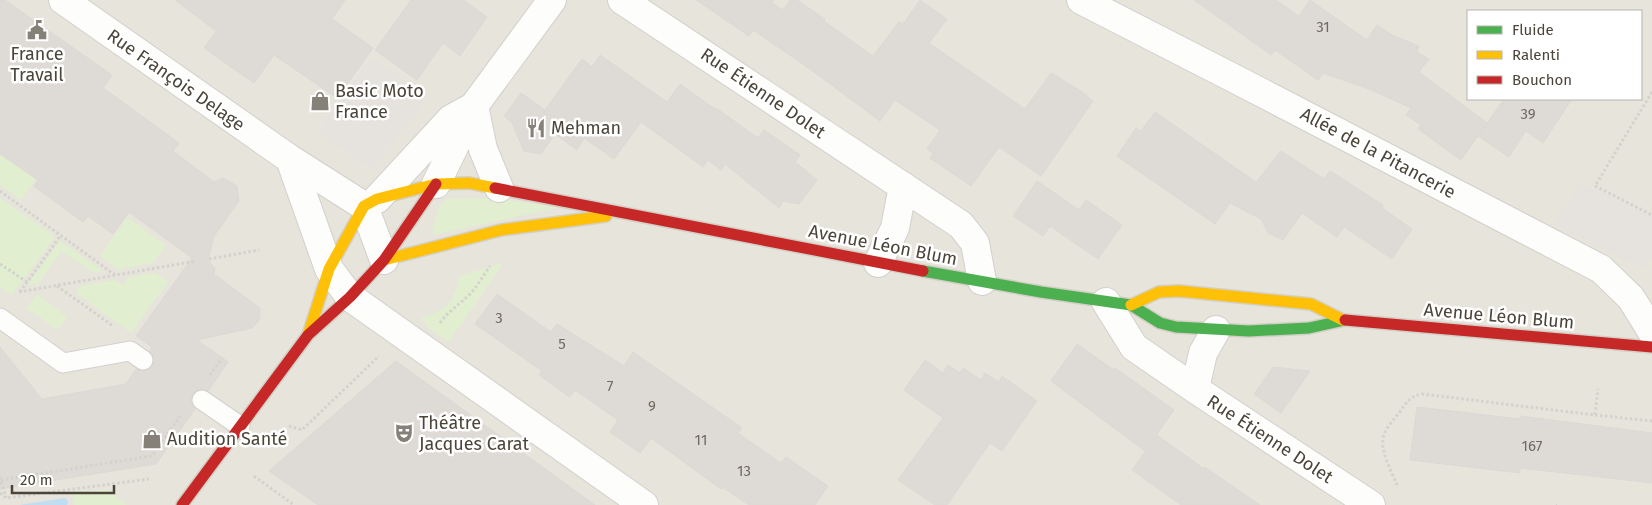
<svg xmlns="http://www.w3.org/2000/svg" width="1652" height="505" font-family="'Fira Sans',sans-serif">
  <rect width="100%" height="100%" fill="#f4f2ee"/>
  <!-- residential -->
  <path fill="#e7e4dc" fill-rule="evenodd" d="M0 0H1652V505H0ZM1468 11H1641V99H1468Z"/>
  <!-- green -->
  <path fill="#e1eecf" d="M0 154 36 179 21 200 0 185Z
    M0 198 54 236V239L12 295 0 287Z
    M464 198 498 199 560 207 434 235 432 231 440 204 448 199Z
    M127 217 166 245 153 263 118 269 100 256Z
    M60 241 101 269V272L94 273 61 251 38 284 27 285Z
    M504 262 449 342 428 328 421 318C444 311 456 302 458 277Z
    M155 273 168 282 131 333 76 293 80 286 115 280 123 285 129 277Z
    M37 294 67 317 58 330 26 308Z
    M106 489 127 504 126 505H74L73 494Z"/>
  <!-- parking -->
  <path fill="#e6e3df" d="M371 58 429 96 373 169 317 132Z
    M1579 183 1652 214V258L1645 270 1554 225Z"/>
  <!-- water -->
  <path fill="#c0ddf1" d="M65 498 68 501 67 505H19Z"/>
  <!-- building -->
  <path fill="#dedbd6" stroke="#dcd9d4" d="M0 0H5L112 75 103 88 179 143 173 151 214 182 223 178 237 186 239 201 214 236 208 260 215 269 214 274 260 308V317L258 322 252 328 197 340 228 362 208 391 202 389 198 390 193 393 191 400 192 404 195 409 156 464 0 489V347L42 399 126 384 136 369 142 371 147 370 152 366 154 361 153 356 149 351 152 347 136 336 192 258 129 212 113 234 88 216 83 222 34 186 38 180 0 154Z
    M175 0H345L332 19 373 48 337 98 274 55 254 83 204 48 216 31Z
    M411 0H464L487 17 460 56 443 43 417 80 375 50Z
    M696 0H774L772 3 783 10 790 0H797L825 19 824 21 873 56 899 22 903 24 920 0 947 19 929 43 1025 109 1051 73 1081 91 1093 101 1041 176 999 147 971 186 930 158 933 153 927 149 940 130 895 100 880 121 810 69 753 30 749 36Z
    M1194 0H1276L1299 16 1310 0 1367 40 1377 25 1392 35 1419 46 1417 52 1429 59 1419 72 1487 123 1461 160 1418 129 1421 125 1406 115 1411 108 1369 89 1323 73 1318 80 1275 50 1271 55Z
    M600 55 667 102 680 84 715 109 716 108 758 138 764 130 800 155 795 162 817 180 799 204 783 201 779 208 725 164 721 170 708 160 703 167 641 122 614 159 584 138 577 150 555 134 541 154 524 151 512 123 504 116 521 93 545 110 582 59 592 67Z
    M1504 99H1572L1543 143 1526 131 1509 157 1478 136Z
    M1155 112 1256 182 1281 151 1324 179 1330 171 1383 205 1382 208 1412 229 1392 259 1344 227 1337 237 1302 213 1283 240 1268 233 1261 219 1230 203 1215 224 1117 156 1136 128 1141 131Z
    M1037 181 1079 210 1086 200 1122 225 1098 259 1050 226 1043 236 1013 216Z
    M497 294 551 332 557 324 624 366 633 352 742 428 738 433 781 463 786 457 828 486 815 505H749L722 487 721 489 651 438 640 453 610 432 618 420 575 390 570 397 539 375 542 371 475 324Z
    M1077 344 1114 370 1115 368 1174 410 1145 451 1051 381Z
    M925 360 943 373 948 365 960 373 963 368 981 380 985 373 999 382 1002 376 1037 401 1002 451 990 443 947 505H935L898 480 943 418 904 390Z
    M396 361 595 505H318L269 471Z
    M1273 367 1310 371 1281 413 1254 394Z
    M1417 407 1520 419 1521 416 1652 433V483L1520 468V473L1410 460Z
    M1157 435 1204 469 1205 467 1260 505H1181L1132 470Z"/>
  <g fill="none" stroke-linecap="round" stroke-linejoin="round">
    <defs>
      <path id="lane" d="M0 318 63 363 130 351 143 360
        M202 400 240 426"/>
      <path id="street" d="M63 0 290 159 364 206 384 260
        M622 0 961 225 975 243 982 281
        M1081 0 1245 84 1601 269 1631 298 1652 332
        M474 106 483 149 499 188
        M290 159 329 269 350 297 644 505
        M436 184 474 106 552 0
        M377 199 451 119 471 108
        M878 263 895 228 903 186
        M1106 302 1134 347 1195 389 1371 505
        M1195 389 1203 353 1216 330"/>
      <path id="fast" d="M923 271 1041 292 1131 305 1160 323 1176 327 1249 331 1309 328 1345 320"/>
      <path id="slow" d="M384 260 501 230 606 216
        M1131 305 1159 292 1179 291 1311 304 1343 320
        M308 335 329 269 364 206 377 199 436 184 469 183 495 188"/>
      <path id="jam" d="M495 188 923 271
        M1345 320 1652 347
        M182 505 308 335 350 297 384 260 436 184"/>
    </defs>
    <!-- lane casing -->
    <use href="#lane" stroke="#d2d0cb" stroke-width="21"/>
    <!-- street casing -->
    <use href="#street" stroke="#d2d0cb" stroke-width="30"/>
    <!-- fast casing -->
    <use href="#fast" stroke="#d3cfc5" stroke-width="14"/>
    <!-- slow casing -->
    <use href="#slow" stroke="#d3cfc5" stroke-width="14"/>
    <!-- jam casing -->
    <use href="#jam" stroke="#d3cfc5" stroke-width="14"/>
    <!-- path -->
    <path stroke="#d3d2cc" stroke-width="3" stroke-dasharray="2.5 2.5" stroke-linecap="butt" d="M1652 92 1595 186 1652 215
      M0 191 115 275
      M209 259 259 250
      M0 264 27 282
      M57 286 113 326
      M19 292 196 261
      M20 292 61 235
      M440 323C448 311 459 305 469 295 477 287 483 276 490 266
      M210 375 222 358
      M1595 415 1652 421
      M289 426 302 430 379 356
      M254 476 294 505
      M0 477 6 498
      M1 480 152 456 180 416
      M1397 485C1392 471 1377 448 1385 432 1388 426 1394 419 1399 413 1406 403 1410 396 1422 394L1595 415 1598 389
      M0 493 6 498 149 479
      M1556 505H1557"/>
    <!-- lane -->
    <use href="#lane" stroke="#fdfdfc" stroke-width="19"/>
    <!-- street -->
    <use href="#street" stroke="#fdfdfc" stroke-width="28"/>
    <!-- fast -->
    <use href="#fast" stroke="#4caf50" stroke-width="11"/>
    <!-- slow -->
    <use href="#slow" stroke="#ffc107" stroke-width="11"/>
    <!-- jam -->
    <use href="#jam" stroke="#c62828" stroke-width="11"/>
  </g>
  <!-- icons -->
  <defs>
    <symbol id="civic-bare" viewBox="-9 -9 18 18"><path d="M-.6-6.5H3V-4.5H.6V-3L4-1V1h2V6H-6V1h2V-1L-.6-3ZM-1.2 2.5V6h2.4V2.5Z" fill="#868178" stroke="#fff" stroke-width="2.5" paint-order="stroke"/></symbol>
    <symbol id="shop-bare" viewBox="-9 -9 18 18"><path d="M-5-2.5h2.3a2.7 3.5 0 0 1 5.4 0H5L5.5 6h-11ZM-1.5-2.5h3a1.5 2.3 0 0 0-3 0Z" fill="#868178" stroke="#fff" stroke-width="2.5" paint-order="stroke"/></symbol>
    <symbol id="restaurant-bare" viewBox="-9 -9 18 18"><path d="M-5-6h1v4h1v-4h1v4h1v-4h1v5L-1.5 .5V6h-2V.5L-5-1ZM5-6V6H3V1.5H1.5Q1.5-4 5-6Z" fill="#868178" stroke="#fff" stroke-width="2.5" paint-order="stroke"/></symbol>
    <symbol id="theatre-bare" viewBox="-9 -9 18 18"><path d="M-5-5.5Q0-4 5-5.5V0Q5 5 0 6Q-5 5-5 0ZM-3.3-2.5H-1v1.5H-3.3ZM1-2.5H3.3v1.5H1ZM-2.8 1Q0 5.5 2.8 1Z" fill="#868178" stroke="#fff" stroke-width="2.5" paint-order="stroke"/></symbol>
  </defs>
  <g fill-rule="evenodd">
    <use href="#civic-bare" x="23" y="16" width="28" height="28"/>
    <use href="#shop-bare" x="306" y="87" width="28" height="28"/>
    <use href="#restaurant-bare" x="522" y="114" width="28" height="28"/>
    <use href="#theatre-bare" x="390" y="419" width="28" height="28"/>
    <use href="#shop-bare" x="138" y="425" width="28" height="28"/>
  </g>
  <g text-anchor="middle" stroke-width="5" stroke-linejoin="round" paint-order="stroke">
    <!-- number labels -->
    <g font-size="15" fill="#706a61">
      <text x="1323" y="32">31</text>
      <text x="1528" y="119">39</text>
      <text x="499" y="323">3</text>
      <text x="562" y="349">5</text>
      <text x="610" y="391">7</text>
      <text x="652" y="411">9</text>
      <text x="701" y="445">11</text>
      <text x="1532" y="451">167</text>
      <text x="744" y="476">13</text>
    </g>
    <!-- poi labels -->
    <g font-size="18" fill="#4b4439" stroke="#fff" text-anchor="start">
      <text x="37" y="60" text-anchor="middle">France<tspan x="37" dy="21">Travail</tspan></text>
      <text x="335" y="97">Basic Moto<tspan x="335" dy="21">France</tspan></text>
      <text x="551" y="134">Mehman</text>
      <text x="419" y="429">Théâtre<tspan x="419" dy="21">Jacques Carat</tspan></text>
      <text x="167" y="445">Audition Santé</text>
    </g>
    <!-- street labels -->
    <g font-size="18" fill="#4b4439" stroke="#fff">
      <text transform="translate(176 80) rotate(35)" y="6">Rue François Delage</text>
      <text transform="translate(763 93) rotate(34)" y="6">Rue Étienne Dolet</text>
      <text transform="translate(1378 153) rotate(28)" y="6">Allée de la Pitancerie</text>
      <text transform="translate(883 245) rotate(11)" y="6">Avenue Léon Blum</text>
      <text transform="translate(1499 316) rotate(5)" y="6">Avenue Léon Blum</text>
      <text transform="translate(1270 439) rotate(33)" y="6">Rue Étienne Dolet</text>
    </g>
  </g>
  <!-- legend -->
  <rect x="1467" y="10" width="175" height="90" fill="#ffffff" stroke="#b7b4b0"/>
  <rect x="1477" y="26" width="25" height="8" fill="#4caf50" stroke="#b7b4b0"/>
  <text x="1512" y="35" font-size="15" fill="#4b4439">Fluide</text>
  <rect x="1477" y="51" width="25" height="8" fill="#ffc107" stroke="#b7b4b0"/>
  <text x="1512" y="60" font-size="15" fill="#4b4439">Ralenti</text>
  <rect x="1477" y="76" width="25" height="8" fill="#c62828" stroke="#b7b4b0"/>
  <text x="1512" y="85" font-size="15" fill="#4b4439">Bouchon</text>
  <!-- scale -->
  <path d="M12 485v8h102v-8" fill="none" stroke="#4b4439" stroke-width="2.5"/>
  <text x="20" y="485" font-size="15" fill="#4b4439" stroke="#ffffff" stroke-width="4" paint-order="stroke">20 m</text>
</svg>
